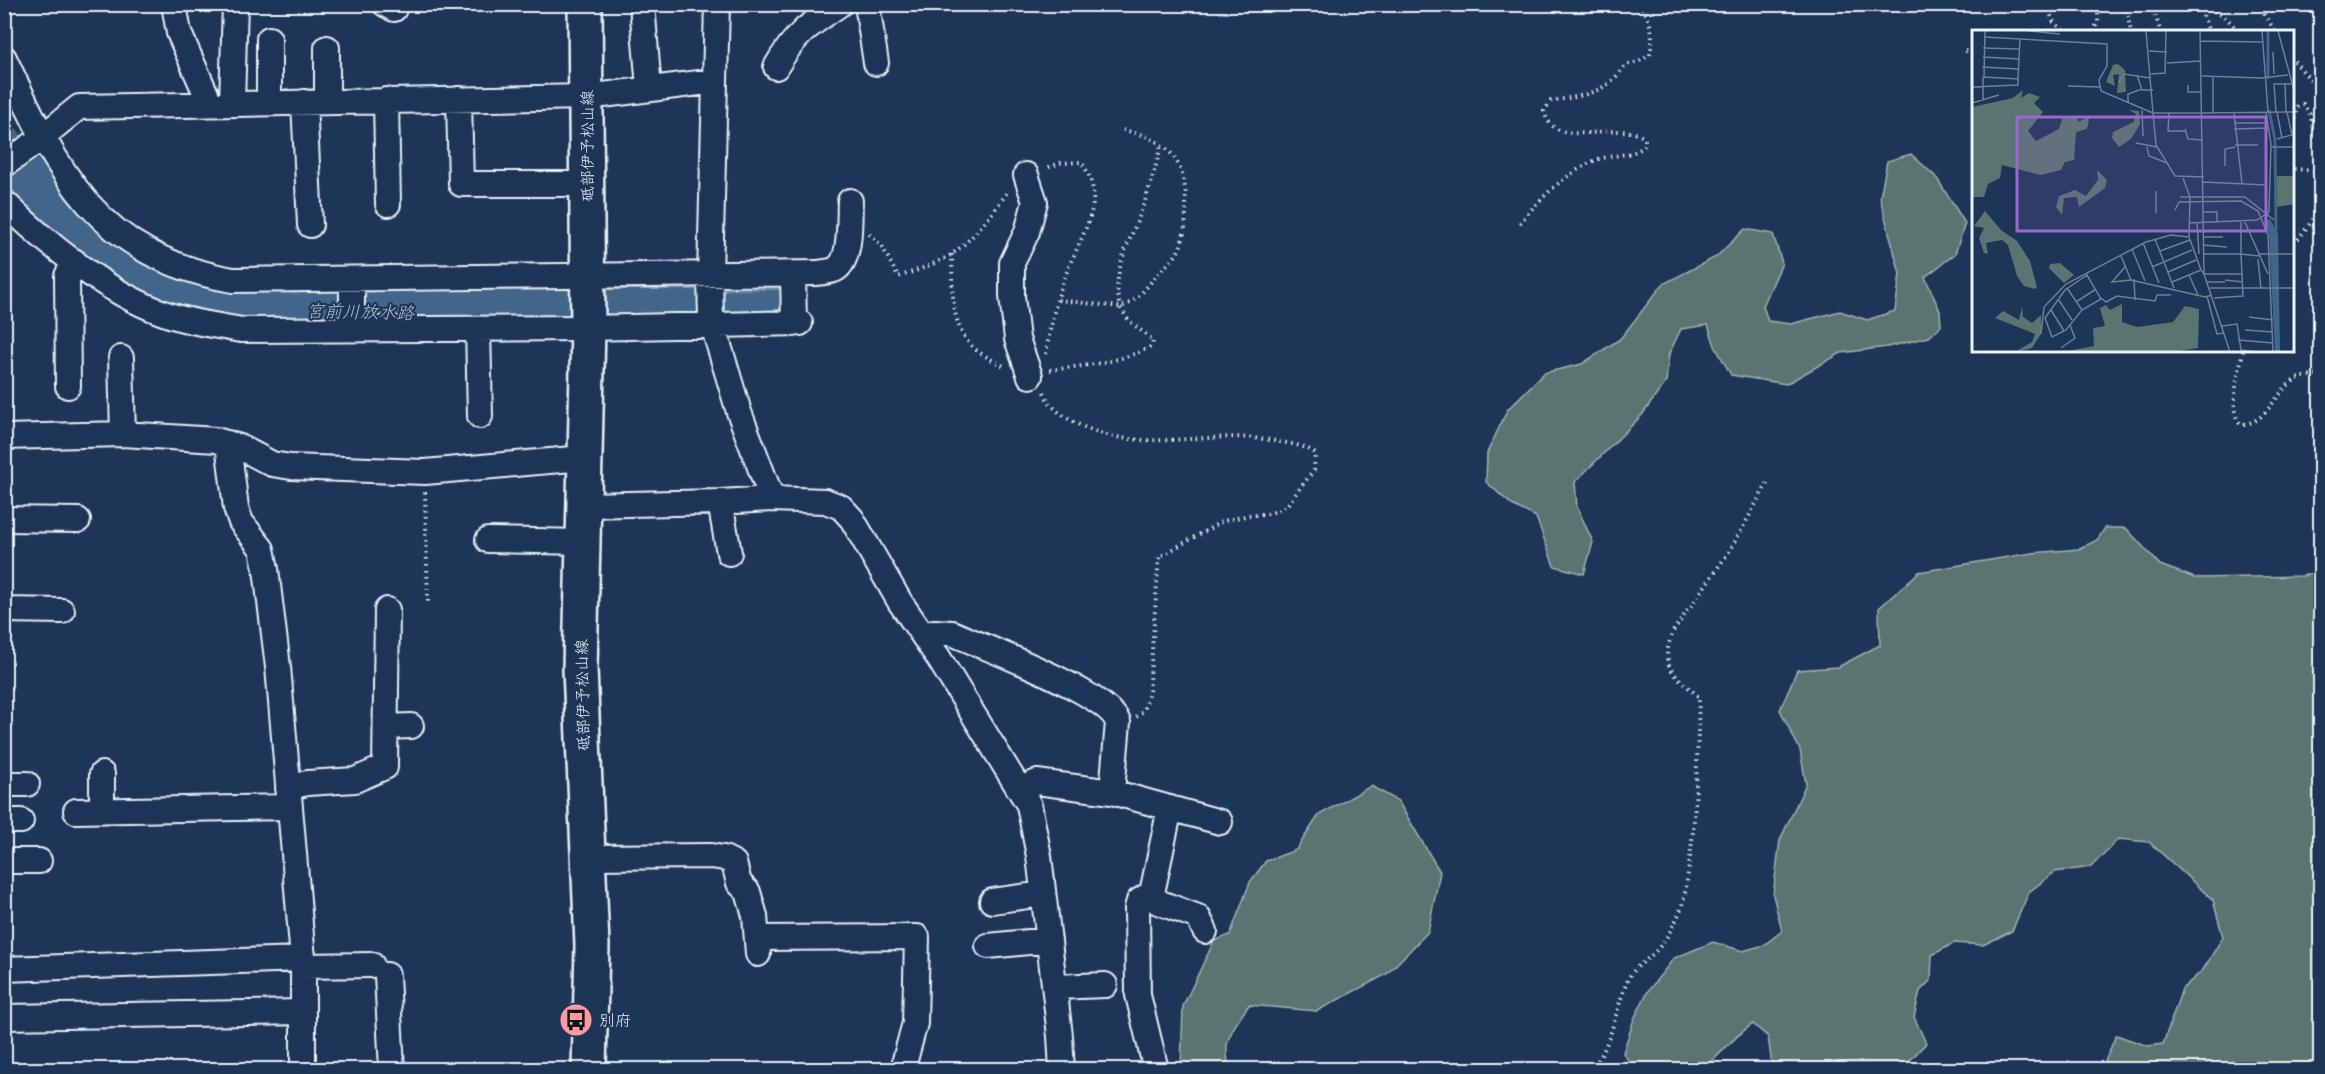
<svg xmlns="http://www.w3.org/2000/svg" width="2325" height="1074" font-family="Kalam,'Klee One',sans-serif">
  <rect width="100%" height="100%" fill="#1d3557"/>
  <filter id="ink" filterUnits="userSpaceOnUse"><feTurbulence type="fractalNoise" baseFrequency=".0167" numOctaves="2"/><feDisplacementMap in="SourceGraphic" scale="12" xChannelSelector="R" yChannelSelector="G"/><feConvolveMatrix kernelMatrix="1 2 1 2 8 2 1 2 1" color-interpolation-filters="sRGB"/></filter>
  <g filter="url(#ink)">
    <!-- green -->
    <path fill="#5a7471" stroke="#a1b2b4" stroke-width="1.5" d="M1911 154 1936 177 1965 223 1955 254 1925 277 1940 311 1941 326 1929 337 1887 347 1841 353 1786 384 1731 375 1715 346 1708 325 1681 329 1669 354 1666 382 1642 415 1575 482 1577 507 1593 542 1584 574 1554 566 1536 517 1512 505 1486 482 1487 453 1508 409 1544 373 1582 364 1620 339 1663 284 1716 257 1745 229 1773 234 1782 263 1763 306 1768 321 1791 324 1840 311 1867 320 1895 311 1900 274 1880 198 1887 161Z
      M2105 528H2126L2160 565 2195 578 2303 576 2320 570V1069H2102L2116 1035 2148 1046 2163 1044 2182 989 2203 970 2223 937 2213 900 2149 842 2118 839 2091 867 2055 872 2029 892 2012 931 1983 945 1954 943 1932 955 1931 980 1920 991 1914 1017 1926 1043 1902 1069H1786L1772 1065 1768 1037 1753 1024C1734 1036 1721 1054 1704 1069H1634L1623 1053 1634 1019 1648 991 1674 958 1713 942 1743 951 1764 945 1782 931 1773 895 1780 840 1806 784 1800 750 1780 710 1797 670 1838 667 1880 645 1879 608 1919 572 2032 553 2079 549 2097 540Z
      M1371 786 1398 801 1440 872 1428 932 1387 974 1317 1011 1249 1005C1241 1017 1230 1030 1227 1045 1226 1052 1229 1061 1227 1069H1181L1183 1006 1214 941 1230 935 1250 882 1266 861 1296 850 1319 815Z"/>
    <!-- water -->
    <path fill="#426689" stroke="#849eb5" stroke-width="1.5" d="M44 158 118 243 265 290 781 289V316L221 319 157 301 98 268 22 207 7 188Z"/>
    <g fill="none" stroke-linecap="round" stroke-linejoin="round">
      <!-- river -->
      <path stroke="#426689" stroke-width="36" d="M4 142 55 213"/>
      <defs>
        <path id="street" d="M174 4 179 33 210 103
          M385 4 394 9
          M642 4 649 89
          M717 4 710 276 711 319 739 412 772 499
          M867 4 876 63
          M269 39V102
          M4 58C58 173 97 256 233 280L817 273C823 272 831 272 836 269 852 259 849 218 850 201
          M776 67C795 34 809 25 840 4
          M459 99 461 184H587
          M386 100 388 204
          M327 101V48
          M304 102 310 225
          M232 103 235 4
          M4 165 36 142 79 107 587 97 715 81
          M1026 175 1035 202 1027 232 1012 263V296L1017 339 1030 376
          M4 202C46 243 106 292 161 312 187 322 214 325 241 330L588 328 800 323
          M793 274 794 324
          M352 279V329
          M478 329 480 416
          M121 358 123 434
          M68 386 67 276 74 261
          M4 437 123 434 216 440 240 447 272 464 291 467 343 469 425 472 584 458
          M228 443 236 508 241 522 262 549 266 569 278 667 303 959V1070
          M720 502 729 553
          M584 505 720 502 772 499 825 501 841 507 852 519 900 602 938 657 1029 805 1039 856 1060 1036 1062 1070
          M4 519 78 520
          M488 540 583 542
          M4 610 62 611
          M924 637 934 632 952 633C986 648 1106 692 1118 722L1112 792
          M386 727 411 726
          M102 774V811
          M4 784H27
          M288 788 307 783 355 780 385 767 387 610
          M1021 789 1037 782 1112 792 1220 822
          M1170 808 1152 893 1158 902 1198 917 1205 931
          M76 811 290 807
          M4 821H21
          M588 857 711 856 724 858 734 863 739 883 748 892 755 916 758 954
          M4 861H39
          M1152 893 1139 901 1137 908 1138 995 1156 1070
          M992 901 1043 894
          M758 938 917 937 915 1023 905 1060 904 1070
          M988 946 1049 940
          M303 966 372 965
          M4 969 303 959
          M387 975 392 1070
          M1055 987 1105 985
          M4 1017 303 1012"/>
        <path id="secondary" d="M585 4 588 328 580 669 592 945 589 1070"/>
      </defs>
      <!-- street casing -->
      <use href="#street" stroke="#e8f1f8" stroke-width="28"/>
      <!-- secondary casing -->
      <use href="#secondary" stroke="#e8f1f8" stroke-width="38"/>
      <!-- path -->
      <path stroke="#e8f1f8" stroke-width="4" stroke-dasharray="1.5 4.5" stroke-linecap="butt" d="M2047 4 2053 21 2065 32
        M2125 4 2131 32
        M2151 4 2161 32
        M2199 4 2209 32
        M2257 4 2276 32
        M2202 10C2217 7 2230 20 2238 32
        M2093 32 2098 22V4
        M1965 51H1974
        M2294 61 2320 91
        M2294 131 2297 107 2303 104 2310 114 2320 155
        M2294 169 2320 171
        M1520 223C1541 197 1565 174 1596 160 1611 154 1635 157 1645 145V139C1621 116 1555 155 1544 111L1551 101C1582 96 1607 94 1625 65L1638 62 1650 55C1654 35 1652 22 1640 4
        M869 234 882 246 898 277C915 271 933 265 949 256 971 242 994 212 1008 191
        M2294 244 2320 211
        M952 254C953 286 948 331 979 352 986 357 996 362 1004 366
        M1058 300 1120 307C1111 275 1127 247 1139 217 1148 194 1155 170 1161 145
        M2243 351C2240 368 2227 413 2241 424 2267 425 2276 389 2297 379 2304 376 2313 375 2320 375
        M1046 354C1050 327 1056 299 1066 274 1074 253 1087 231 1092 209 1096 192 1091 175 1081 162L1061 163 1046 168
        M1050 370C1083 366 1123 362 1152 346L1153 340 1129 321 1120 307C1137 303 1146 287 1157 275 1163 268 1171 262 1176 255 1184 243 1186 224 1186 210 1187 163 1171 139 1123 130
        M1044 392C1049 406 1060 414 1072 421 1138 459 1210 426 1281 442 1293 444 1305 446 1315 453L1314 470 1288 504 1280 510 1267 514 1250 515 1223 521 1159 557 1149 690C1147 701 1146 711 1136 717
        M425 492 428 602
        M1591 1070C1612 1046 1615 1010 1627 982 1632 968 1645 962 1655 952 1665 942 1673 927 1679 914 1685 899 1687 881 1689 865 1697 810 1697 753 1699 697 1674 673 1657 668 1674 630L1731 549 1769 480"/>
      <!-- street -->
      <use href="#street" stroke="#1d3557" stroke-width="24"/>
      <!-- secondary -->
      <use href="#secondary" stroke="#1d3557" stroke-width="33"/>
    </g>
  </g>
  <!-- icons -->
  <defs>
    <symbol id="bus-disc" viewBox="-11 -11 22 22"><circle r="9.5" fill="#ff9aa2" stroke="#1d3557"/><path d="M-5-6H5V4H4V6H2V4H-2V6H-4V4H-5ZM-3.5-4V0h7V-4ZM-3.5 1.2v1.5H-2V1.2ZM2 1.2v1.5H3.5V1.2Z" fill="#111"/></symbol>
  </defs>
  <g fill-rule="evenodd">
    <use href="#bus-disc" x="557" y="1001" width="38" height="38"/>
  </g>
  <g text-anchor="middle" stroke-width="4.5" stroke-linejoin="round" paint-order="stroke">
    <!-- street labels -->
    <g font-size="16" fill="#e8f1f8" stroke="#1d3557">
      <text transform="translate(587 146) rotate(-90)" y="6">砥部伊予松山線</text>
      <text transform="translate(582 695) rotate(-91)" y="6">砥部伊予松山線</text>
    </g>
    <!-- poi labels -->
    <g font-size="16" fill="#e8f1f8" stroke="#1d3557" text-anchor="start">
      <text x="599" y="1026">別府</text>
    </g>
    <!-- water labels -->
    <g font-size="18" font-style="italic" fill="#aec0d1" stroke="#1d3557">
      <text transform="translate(360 312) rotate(1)" y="6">宮前川放水路</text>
    </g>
  </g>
  <!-- overview -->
  <g transform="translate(1972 30)">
    <rect width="322" height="322" fill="#1d3557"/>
    <path d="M141 35 146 34 153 40 154 62 145 63 147 44 141 45 143 56 134 52ZM51 60 49 68 57 63 68 67 62 73 71 82 56 101 64 111 87 99 91 86 105 88 107 92 118 85 115 99 104 102 102 130 93 132 89 140 69 145 30 135 28 148 16 154 12 167H0V77L41 68ZM157 80 167 81 168 94 159 109 147 117 140 108 141 102 162 92 164 84ZM125 140 135 150 133 158 107 177 105 167 92 168 90 185 84 177 87 166 103 160 114 166 126 150ZM304 146H322V174L305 177ZM13 181 29 200 45 211 58 231 65 257 63 259 52 256 45 246 36 215 30 210 14 213 16 224 12 223 7 208 12 198 2 196ZM88 233 102 245 92 253 77 238 78 234ZM150 274V292L165 297 201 292 213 276 227 279 226 318 199 322H91L122 316 121 298 133 296 128 278 134 275 138 280ZM50 277 51 287 60 293 69 285V304L60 318 43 322 60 312 63 304 23 288 31 281 47 290Z" fill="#5a7471"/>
    <path d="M298 189 306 204 308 322H303L297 204 293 191Z" fill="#426689"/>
    <path fill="none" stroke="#426689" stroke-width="3" d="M296 49V1M297 80 303 110 304 201"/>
    <path fill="none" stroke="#6e8097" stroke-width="1.5" d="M13 1 12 47 46 49 48 9M57 1 88 4M174 1 181 83H231M228 1 232 244 258 322M290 1 296 82M306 1 323 64M12 7 135 14V36L127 50 129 61 181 83M228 11 290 12M11 18 47 19M177 21 195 22M301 22 302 44M11 27 47 29M195 33 229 31M10 37 46 39M179 44 193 43 194 1M165 45 170 60H181M230 46 290 48 316 45M241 47V83M147 52 152 44 179 48M313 54 314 82M216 55V62H230M96 56 128 57M0 57 46 55V49M11 70V47M156 72V64L170 59M0 73 27 65M170 80 171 106M304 82 302 54H319M305 82 310 108M315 82 320 105M181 83 184 115 203 146 232 147M197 83 196 101H213M231 83 323 82M262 83 270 154M262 93H295M213 99 216 109 231 110M262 99 296 98M305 109 323 104M164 113 185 117M263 115H286M175 117 177 126 195 133M299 117H320L323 114M253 136V119L263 117M211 148 218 167 217 207 229 240 232 244H271M231 152 295 155M184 161V183M208 167H273L302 190M203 180 207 172 269 171 286 181 296 205 301 322M231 182H245V191M272 190 296 244M225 192 227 224M218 193 285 190 297 182 299 114 294 82M231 207H251M183 209 202 258M171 213 187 253M231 215 255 217M160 219 173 251M188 221 218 210M231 224H269V190M286 224H323M149 226 159 250 233 267 240 265M286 229 289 259M153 237 140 252 159 250M180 237 220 220M196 242 224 230M115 245 129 269 110 280 94 300 80 307 73 288 93 260ZM217 245 226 265M162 249 163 270M253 250 271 252M200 252 229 240M234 252H253M95 258 110 280M238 258H323M235 266 245 304 252 303M129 268 134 272 145 266 183 271 185 265H199M242 268 271 266 269 224 287 226M86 269 100 290M104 272 124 259M79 280 92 301M277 287 301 290M250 296 265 294 269 320 286 322M273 300 301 302M69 304 72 277 94 254 174 212 199 205 217 207M266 310 301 313M89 318 103 308 98 295"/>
    <path fill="#9c67d0" fill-opacity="0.15" stroke="#9c67d0" stroke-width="3" d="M45 87H294V201H45Z"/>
    <rect width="322" height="322" fill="none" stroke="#e8f1f8" stroke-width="3"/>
  </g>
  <!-- margin -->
  <rect width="2325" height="1074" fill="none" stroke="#1d3557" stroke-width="24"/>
  <rect x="12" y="12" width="2301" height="1050" fill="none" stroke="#e8f1f8" stroke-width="2" filter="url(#ink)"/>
</svg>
